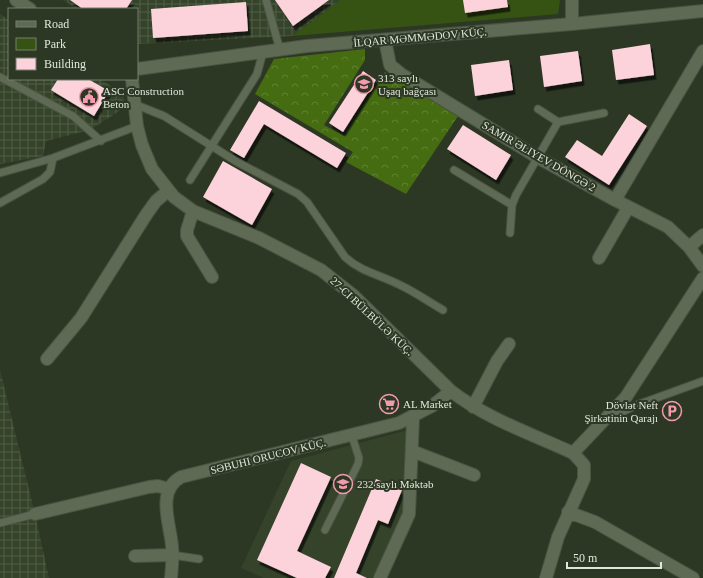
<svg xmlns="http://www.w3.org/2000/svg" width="703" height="578" font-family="'Times New Roman',serif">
  <defs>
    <pattern id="industrial-grid" width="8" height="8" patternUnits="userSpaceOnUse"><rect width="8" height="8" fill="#35432a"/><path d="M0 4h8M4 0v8" fill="none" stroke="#525e48"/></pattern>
    <pattern id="forest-crowns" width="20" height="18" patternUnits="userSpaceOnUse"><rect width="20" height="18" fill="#456c11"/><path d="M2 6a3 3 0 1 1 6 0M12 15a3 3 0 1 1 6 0" fill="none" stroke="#608133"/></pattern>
    <filter id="shadow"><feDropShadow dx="2.5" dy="4.5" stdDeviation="0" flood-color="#0009"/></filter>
  </defs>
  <rect width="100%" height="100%" fill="#2d3824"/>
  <!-- built -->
  <path fill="#35432a" d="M408 430 405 507 373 578H264L241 568 291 461Z"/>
  <!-- industrial -->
  <path fill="url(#industrial-grid)" d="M63 0H341L292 36 137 44V9H77Z
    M0 14 9 20V79H100L123 94 124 108 90 130 46 141 43 156 0 164Z
    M0 370 35 514 49 578H0Z"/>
  <!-- forest -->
  <path fill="url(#forest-crowns)" d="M365 49V60L324 125 344 136 385 72 458 116 406 194 346 162 353 152 255 94 274 59Z"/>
  <!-- green -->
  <path fill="#365314" d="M341 0H560L558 14 292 36Z"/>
  <!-- building -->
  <path fill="#fdd3db" filter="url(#shadow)" d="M70 0H132L126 9H83Z
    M275 0H329L293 26Z
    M463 0H507L508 7 465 13Z
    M246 2 248 31 153 38 151 9Z
    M650 44 654 75 616 80 612 50Z
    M578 51 582 81 544 87 540 56Z
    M509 60 513 90 475 96 471 65Z
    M363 71 376 80 343 132 329 123Z
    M58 79H88L109 91 94 116 51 90Z
    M259 101 346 153 337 168 264 124 244 158 230 150Z
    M629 114 647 126 609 185 565 157 577 140 602 156Z
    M463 125 511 155 496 180 447 149Z
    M223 161 272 189 252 225 203 197Z
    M301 463 331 477 297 551 331 567 325 578H297L257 560Z
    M376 479 402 490 388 524 378 520 356 573 367 578H334Z"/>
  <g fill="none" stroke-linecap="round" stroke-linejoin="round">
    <defs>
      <path id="lane" d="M266 0 280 50
        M0 77 73 116 101 141
        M134 104 164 116 237 162 298 194 307 202 345 257C361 272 381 275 400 285 415 292 429 302 443 310
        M538 109 558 122
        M454 170 512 205
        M0 173 53 158 137 126
        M190 180 257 74 263 52
        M0 203 43 179 50 172 53 158
        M510 233 512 205 516 195 558 122 604 113
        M612 414 622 412 637 405 703 381
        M0 523 35 514
        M325 530 358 464 359 458 352 436
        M172 555 199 559"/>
      <path id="street" d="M572 0V24
        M385 40 390 65 401 74 537 157 615 200 668 227 689 247 703 266
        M132 79 137 126 142 145 152 169 174 197 193 211 259 238 321 270 354 296 451 391C487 419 532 434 573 453L584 465V479L558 537 546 578
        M615 200 703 51
        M193 211 187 230V236L212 277
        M689 247 703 235
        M599 258 628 208
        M47 359 81 318 146 215 156 201 168 191
        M473 407 497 361 509 344
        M412 451 474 475
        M573 453 626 397 703 278
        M568 512 595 522 693 578
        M35 514 149 487 158 486 169 489
        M135 556 172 555
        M171 578C172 568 173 557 172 546 170 523 156 491 181 477L399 423 432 406 451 391
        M380 578 409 514 413 418"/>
      <path id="secondary" d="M16 0 30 9
        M137 69 307 46 572 24 703 11"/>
    </defs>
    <!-- lane casing -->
    <use href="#lane" stroke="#4a5342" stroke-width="9"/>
    <!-- street casing -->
    <use href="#street" stroke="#4a5342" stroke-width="14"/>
    <!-- secondary casing -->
    <use href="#secondary" stroke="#4a5342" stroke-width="14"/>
    <!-- lane -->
    <use href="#lane" stroke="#5e6a54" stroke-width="7"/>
    <!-- street -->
    <use href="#street" stroke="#5e6a54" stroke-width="12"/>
    <!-- secondary -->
    <use href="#secondary" stroke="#5e6a54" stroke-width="12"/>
  </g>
  <!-- icons -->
  <defs>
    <symbol id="school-ring" viewBox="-11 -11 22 22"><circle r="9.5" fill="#2d3824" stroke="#f29aaf" stroke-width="1.5"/><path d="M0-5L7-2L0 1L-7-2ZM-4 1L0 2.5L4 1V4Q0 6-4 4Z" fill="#f29aaf"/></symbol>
    <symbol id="civic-ring" viewBox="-11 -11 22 22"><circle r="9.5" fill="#2d3824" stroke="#f29aaf" stroke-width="1.5"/><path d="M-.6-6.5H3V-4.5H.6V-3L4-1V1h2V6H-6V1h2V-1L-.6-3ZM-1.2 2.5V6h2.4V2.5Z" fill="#f29aaf"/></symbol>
    <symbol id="supermarket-ring" viewBox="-11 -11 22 22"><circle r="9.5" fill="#2d3824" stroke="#f29aaf" stroke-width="1.5"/><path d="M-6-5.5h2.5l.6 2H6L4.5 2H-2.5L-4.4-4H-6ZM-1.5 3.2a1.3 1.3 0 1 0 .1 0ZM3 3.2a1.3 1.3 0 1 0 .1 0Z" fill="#f29aaf"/></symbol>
    <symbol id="parking-ring" viewBox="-11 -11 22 22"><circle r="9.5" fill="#2d3824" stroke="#f29aaf" stroke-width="1.5"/><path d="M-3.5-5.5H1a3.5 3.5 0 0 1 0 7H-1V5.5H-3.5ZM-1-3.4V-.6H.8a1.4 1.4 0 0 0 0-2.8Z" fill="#f29aaf"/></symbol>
  </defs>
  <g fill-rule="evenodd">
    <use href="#school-ring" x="353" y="73" width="22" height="22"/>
    <use href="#civic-ring" x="78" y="86" width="22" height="22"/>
    <use href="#supermarket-ring" x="378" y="393" width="22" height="22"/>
    <use href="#parking-ring" x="661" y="400" width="22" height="22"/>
    <use href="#school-ring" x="332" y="473" width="22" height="22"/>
  </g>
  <g text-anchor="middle" stroke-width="4" stroke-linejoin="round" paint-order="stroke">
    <!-- street labels -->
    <g font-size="11" fill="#e0e7da" stroke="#2d3824">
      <text transform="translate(420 37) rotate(-5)" y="4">İLQAR MƏMMƏDOV KÜÇ.</text>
      <text transform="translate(539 156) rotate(30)" y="4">SAMIR ƏLIYEV DÖNGƏ 2</text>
      <text transform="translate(372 316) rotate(43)" y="4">27-CI BÜLBÜLƏ KÜÇ.</text>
      <text transform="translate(268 456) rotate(-14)" y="4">SƏBUHI ORUCOV KÜÇ.</text>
    </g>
    <!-- poi labels -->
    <g font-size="11" fill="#e0e7da" stroke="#2d3824" text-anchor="start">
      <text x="378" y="82">313 saylı<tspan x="378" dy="13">Uşaq bağçası</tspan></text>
      <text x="103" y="95">ASC Construction<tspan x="103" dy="13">Beton</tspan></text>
      <text x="403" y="408">AL Market</text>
      <text x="658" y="409" text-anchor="end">Dövlət Neft<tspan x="658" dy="13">Şirkətinin Qarajı</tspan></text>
      <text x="357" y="488">232 saylı Məktəb</text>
    </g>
  </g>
  <!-- legend -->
  <rect x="8" y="8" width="130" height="72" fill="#2d3824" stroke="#757e6d"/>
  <rect x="16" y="21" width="20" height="6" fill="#5e6a54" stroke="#757e6d"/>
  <text x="44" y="28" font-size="12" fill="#e0e7da">Road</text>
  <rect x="16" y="38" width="20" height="12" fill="#365314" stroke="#757e6d"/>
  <text x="44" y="48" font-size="12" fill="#e0e7da">Park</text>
  <rect x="16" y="58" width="20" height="12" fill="#fdd3db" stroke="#757e6d"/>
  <text x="44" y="68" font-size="12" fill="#e0e7da">Building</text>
  <!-- scale -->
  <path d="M567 562v6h94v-6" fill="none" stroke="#e0e7da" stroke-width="2"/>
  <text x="573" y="562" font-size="12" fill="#e0e7da" stroke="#2d3824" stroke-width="3" paint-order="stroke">50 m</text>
</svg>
